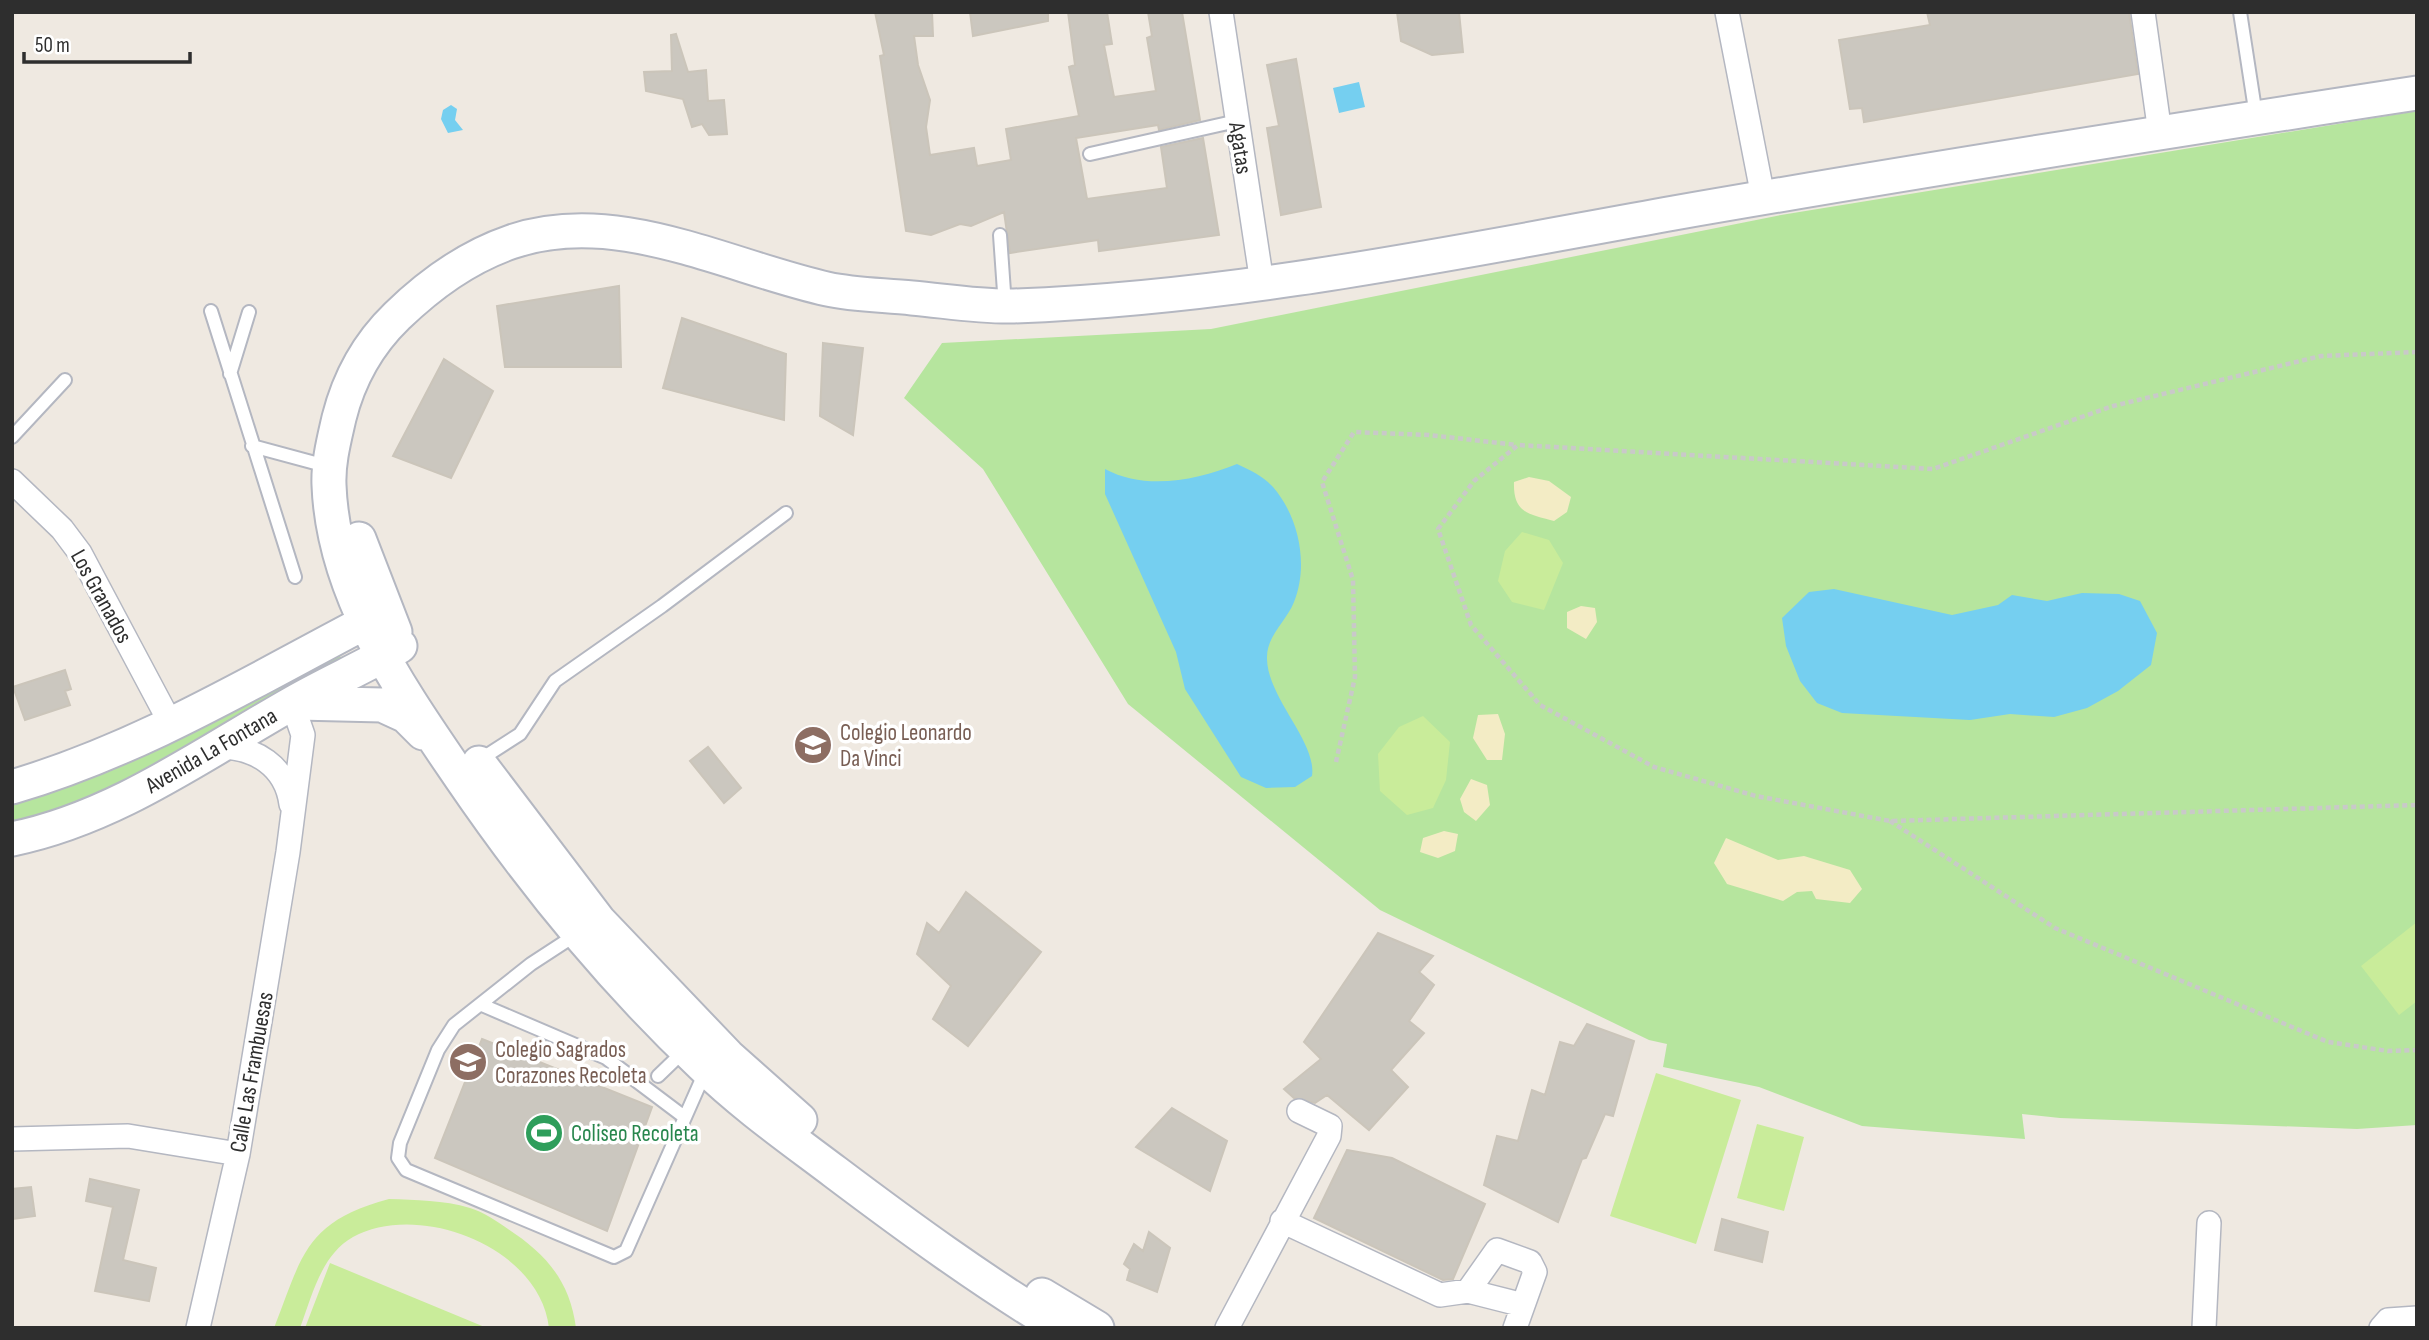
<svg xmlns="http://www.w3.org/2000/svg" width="2429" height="1340" font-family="'Sofia Sans Condensed',sans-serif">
  <rect width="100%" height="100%" fill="#efe9e1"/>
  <!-- green -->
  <path fill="#b6e59e" d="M2417 111V1125L2357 1129 2060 1118 2022 1114 2025 1139 1862 1126 1759 1087 1663 1067 1667 1044 1649 1040 1380 910 1128 704 983 469 904 398 942 343 1211 329 1781 215Z
    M334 648 345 663 188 756 68 807 12 822V797Z"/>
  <!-- sand -->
  <path fill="#f3ecc5" d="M1529 477 1549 481 1571 497 1567 512 1554 521C1528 514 1513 513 1514 482Z
    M1581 606 1595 608 1597 622 1586 639 1567 628V612Z
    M1498 714 1505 734 1502 760H1487L1473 738 1478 715Z
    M1471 779 1487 785 1490 805 1476 821 1464 812 1460 799Z
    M1444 831 1458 834 1455 851 1438 858 1420 852 1423 838Z
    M1726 838 1778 860 1804 856 1850 870 1862 889 1850 903 1816 899 1812 891 1797 892 1783 901 1727 884 1714 863Z"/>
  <!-- pitch -->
  <path fill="#c9ec9a" d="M1522 532 1549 540 1563 563 1544 610 1512 602 1498 581 1505 551Z
    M1423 716 1450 742 1446 780 1433 808 1407 815 1380 791 1378 754 1399 727Z
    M2417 922V1001L2399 1015 2361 966Z
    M1656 1073 1741 1100 1696 1244 1610 1216Z
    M1757 1124 1804 1137 1784 1211 1737 1198Z
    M389 1199C416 1200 443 1200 470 1208 483 1212 497 1221 508 1229 546 1254 570 1281 576 1328H549C540 1247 419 1201 353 1237 321 1255 312 1296 300 1328H274C303 1254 305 1222 389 1199Z
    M330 1263 487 1328H305Z"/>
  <!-- water -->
  <path fill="#75cff0" d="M1359 82 1365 107 1339 113 1333 88Z
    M451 105 457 109 455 120 463 130 448 133 441 119 443 110Z
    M1237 464C1250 470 1263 476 1273 487 1299 517 1309 565 1294 602 1286 622 1266 636 1267 659 1268 699 1317 742 1312 776L1295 787 1266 788 1241 777 1185 689 1176 652 1105 494V469C1146 491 1197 480 1237 464Z
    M1834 589 1952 615 1998 605 2012 595 2047 601 2082 593 2119 594 2140 601 2157 633 2151 665 2118 691 2087 708 2054 717 2010 714 1970 720 1842 713 1817 703 1800 681 1786 646 1782 618 1809 592Z"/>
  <!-- building -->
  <path fill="#cbc7bf" stroke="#cbc5ba" stroke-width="2" d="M875 12H932L933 36H914L918 65 930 100 926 127 930 155 974 148 977 166 1011 160 1006 129 1079 116 1069 67 1075 65 1068 12H1107L1112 44 1104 45 1114 97 1156 91 1147 38 1152 36 1148 12H1182L1200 120 1159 130 1158 125 1076 138 1087 199 1167 188 1161 147 1203 138 1219 235 1099 251 1098 240 1010 253 1004 212 971 226 960 224 931 235 906 231 880 56 884 55Z
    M970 12H1048V21L973 36Z
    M1397 12H1459L1463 52 1432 55 1401 41Z
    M1927 12H2129L2138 74 1864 122 1862 108 1850 109 1839 40 1930 25Z
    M676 34 688 72 706 70 708 101 724 100 727 134 709 135 702 124 692 127 683 99 646 91 644 72 672 71 671 35Z
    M1296 59 1321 207 1281 215 1267 128 1279 126 1267 65Z
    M619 286 621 367H505L497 306Z
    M682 318 786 354 784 420 663 388Z
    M823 343 863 348 853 435 820 416Z
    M444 359 493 391 451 478 393 456Z
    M65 670 71 689 65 691 70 705 25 720 13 687Z
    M708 747 741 788 724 803 690 761Z
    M966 892 1041 952 968 1046 933 1019 951 986 917 954 927 923 939 933Z
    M1378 933 1433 956 1419 972 1434 985 1409 1021 1424 1033 1391 1070 1408 1087 1369 1130 1327 1095 1315 1103 1294 1098 1284 1089 1321 1059 1304 1042Z
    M1587 1024 1634 1041 1613 1116 1605 1114 1586 1158 1582 1159 1558 1222 1484 1185 1497 1136 1518 1141 1532 1090 1545 1095 1560 1042 1574 1046Z
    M482 1039 652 1107 607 1231 435 1158Z
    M1172 1108 1227 1141 1210 1191 1136 1147Z
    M1347 1150 1392 1158 1485 1204 1453 1279 1443 1280 1314 1218Z
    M90 1179 139 1190 123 1260 156 1268 149 1301 95 1291 113 1207 86 1201Z
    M31 1187 35 1216 12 1219V1189Z
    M1722 1219 1768 1232 1762 1262 1715 1250Z
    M1149 1232 1170 1248 1157 1292 1127 1280 1130 1269 1124 1264 1134 1244 1143 1251Z"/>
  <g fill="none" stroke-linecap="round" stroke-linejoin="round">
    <defs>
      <path id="lane" d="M2240 12 2256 116
        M1090 154 1237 121
        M1000 235 1005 306
        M211 311 295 577
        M230 374 249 312
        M12 437 65 380
        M252 446 330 467
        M478 761 520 734 555 681 662 606 786 513
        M577 934 531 964 454 1025 438 1050 400 1143 398 1158 406 1170 614 1257 626 1251 705 1072
        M482 1005 606 1058 683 1116
        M658 1076 685 1050"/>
      <path id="street" d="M1221 12 1262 283
        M1727 12 1763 197
        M2143 12 2160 133
        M12 481 62 529 80 553 172 726
        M219 747C255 747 286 766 291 804
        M12 1139 128 1136 238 1154
        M1282 1221 1440 1295 1468 1291 1523 1305
        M1468 1291 1497 1250 1530 1262 1535 1272 1515 1328
        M198 1328 238 1154 288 852 303 735 292 703
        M1227 1328 1329 1136 1330 1126 1299 1111
        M2204 1328 2209 1223
        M2381 1328 2388 1320 2417 1318"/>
      <path id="secondary" d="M359 539 395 632
        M298 703 382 705 406 716 423 733
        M479 763 599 921 728 1056 800 1120
        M12 787C145 748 261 676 383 613
        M12 839C115 818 201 755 291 704 327 683 365 667 400 646
        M1042 1295 1097 1328
        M1060 1328C982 1281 908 1227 835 1172 790 1138 743 1105 702 1065 610 978 532 882 461 778 401 690 333 595 329 485 328 463 334 440 339 418 349 378 367 345 397 316 430 284 467 257 511 242 616 206 725 266 827 289 854 295 884 295 912 298 946 301 980 307 1014 306 1236 298 1456 252 1674 213 1921 170 2169 131 2417 93"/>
    </defs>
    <!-- lane casing -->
    <use href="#lane" stroke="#b4b7c1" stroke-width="16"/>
    <!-- street casing -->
    <use href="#street" stroke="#b4b7c1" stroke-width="26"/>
    <!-- secondary casing -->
    <use href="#secondary" stroke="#b4b7c1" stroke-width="37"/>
    <!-- path -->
    <path stroke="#c9c9c9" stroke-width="4.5" stroke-dasharray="5 3.5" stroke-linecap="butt" d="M2417 352 2321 356 2113 406 1933 469 1518 445 1474 481 1438 529 1471 625 1540 705 1654 767 1756 796 1890 821 2417 805
      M1336 762 1355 677 1353 580 1322 482 1354 432 1429 435 1517 445
      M1890 821 2055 928 2328 1042 2388 1051 2417 1050"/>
    <!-- lane -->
    <use href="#lane" stroke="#fff" stroke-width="12"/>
    <!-- street -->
    <use href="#street" stroke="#fff" stroke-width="23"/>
    <!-- secondary -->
    <use href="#secondary" stroke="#fff" stroke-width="33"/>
  </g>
  <!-- icons -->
  <defs>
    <symbol id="school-disc" viewBox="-11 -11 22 22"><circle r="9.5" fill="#8d6e63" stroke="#fff"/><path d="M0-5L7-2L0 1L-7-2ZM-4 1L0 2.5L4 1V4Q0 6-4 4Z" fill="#fff"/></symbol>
    <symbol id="stadium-disc" viewBox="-11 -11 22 22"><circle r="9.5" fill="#2e9e5b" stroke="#fff"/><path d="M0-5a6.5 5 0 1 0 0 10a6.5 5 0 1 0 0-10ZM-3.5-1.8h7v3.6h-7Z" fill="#fff"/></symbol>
  </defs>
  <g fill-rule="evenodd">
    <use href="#school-disc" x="791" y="723" width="44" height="44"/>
    <use href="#school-disc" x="446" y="1040" width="44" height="44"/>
    <use href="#stadium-disc" x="522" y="1111" width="44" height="44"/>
  </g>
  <g text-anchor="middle" stroke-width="7" stroke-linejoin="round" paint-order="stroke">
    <!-- street labels -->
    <g font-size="23" fill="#2e2e2e" stroke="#fff">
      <text transform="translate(1241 148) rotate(81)" y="8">Agatas</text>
      <text transform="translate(102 596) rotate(61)" y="8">Los Granados</text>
      <text transform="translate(211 750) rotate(-30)" y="8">Avenida La Fontana</text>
      <text transform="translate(251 1072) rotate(-80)" y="8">Calle Las Frambuesas</text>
    </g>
    <!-- education labels -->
    <g font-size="23" fill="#785e54" stroke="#fff" text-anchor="start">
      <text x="840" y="740">Colegio Leonardo<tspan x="840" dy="26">Da Vinci</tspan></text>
      <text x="495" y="1057">Colegio Sagrados<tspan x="495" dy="26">Corazones Recoleta</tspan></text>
    </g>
    <!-- leisure labels -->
    <g font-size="23" fill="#27864d" stroke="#fff" text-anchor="start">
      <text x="571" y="1141">Coliseo Recoleta</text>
    </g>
  </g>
  <!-- border -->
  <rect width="2429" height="1340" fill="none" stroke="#2e2e2e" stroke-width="28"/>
  <!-- scale -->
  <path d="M24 52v10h166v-10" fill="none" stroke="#2e2e2e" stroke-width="3.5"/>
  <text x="35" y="52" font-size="21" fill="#2e2e2e" stroke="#ffffff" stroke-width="5" paint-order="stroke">50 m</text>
</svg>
